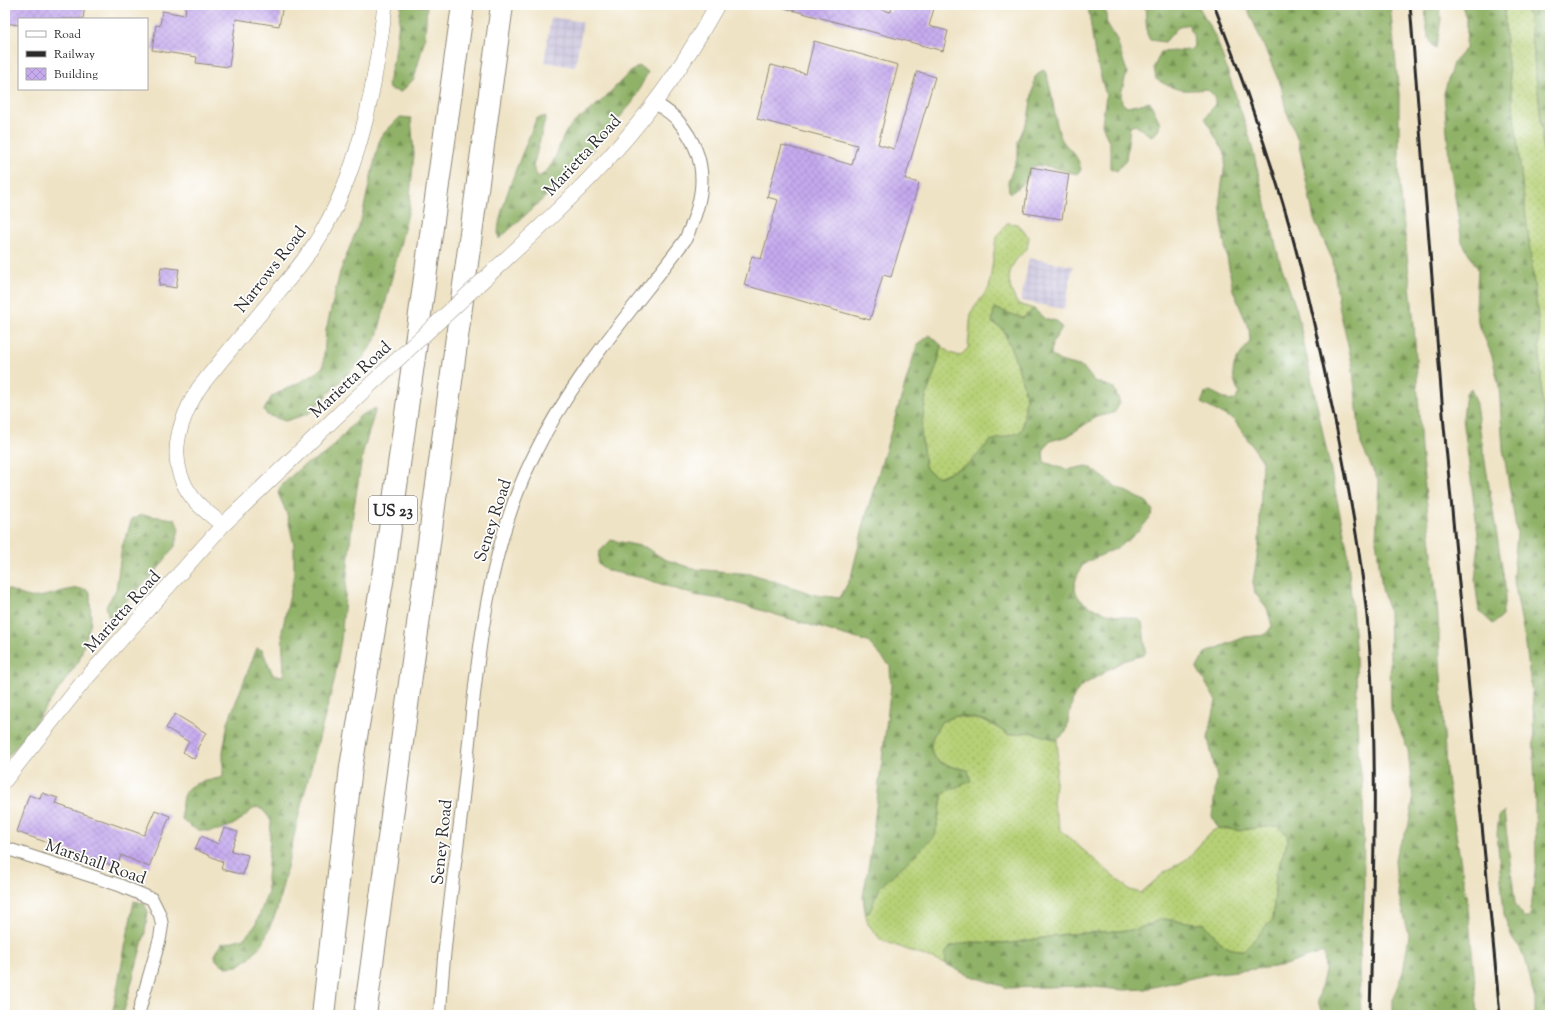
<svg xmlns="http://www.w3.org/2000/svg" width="1555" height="1020" font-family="'Sorts Mill Goudy',serif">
  <defs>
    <pattern id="industrial-grid" width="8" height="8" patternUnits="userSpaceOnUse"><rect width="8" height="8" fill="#c6c0da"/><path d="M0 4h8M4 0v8" fill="none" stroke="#aaa5bb"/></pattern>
    <pattern id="grass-dots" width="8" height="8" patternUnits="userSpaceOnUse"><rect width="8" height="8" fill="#b6d076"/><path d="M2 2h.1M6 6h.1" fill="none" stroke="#9db366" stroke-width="1.8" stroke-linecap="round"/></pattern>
    <pattern id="forest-firs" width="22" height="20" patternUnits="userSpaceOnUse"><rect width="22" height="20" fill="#90b267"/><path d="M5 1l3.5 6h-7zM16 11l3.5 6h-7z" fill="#769155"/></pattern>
    <pattern id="building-cross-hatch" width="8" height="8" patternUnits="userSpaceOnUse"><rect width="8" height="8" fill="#c5aaee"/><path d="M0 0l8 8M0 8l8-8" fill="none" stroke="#a992cc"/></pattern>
  </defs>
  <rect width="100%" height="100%" fill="#fff"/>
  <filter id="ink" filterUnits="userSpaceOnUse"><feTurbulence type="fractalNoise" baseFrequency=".025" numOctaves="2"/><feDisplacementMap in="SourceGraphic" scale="8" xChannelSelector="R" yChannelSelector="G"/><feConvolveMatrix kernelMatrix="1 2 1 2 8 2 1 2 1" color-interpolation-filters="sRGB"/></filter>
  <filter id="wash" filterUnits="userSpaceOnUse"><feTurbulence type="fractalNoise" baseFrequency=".012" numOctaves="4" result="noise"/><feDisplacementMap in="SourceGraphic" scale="16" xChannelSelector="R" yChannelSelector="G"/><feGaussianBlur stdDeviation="0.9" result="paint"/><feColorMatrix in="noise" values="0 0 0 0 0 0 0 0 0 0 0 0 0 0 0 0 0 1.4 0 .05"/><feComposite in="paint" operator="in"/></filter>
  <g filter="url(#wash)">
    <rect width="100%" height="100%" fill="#efe3c5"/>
    <!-- industrial -->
    <path fill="url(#industrial-grid)" d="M551 17 583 22 575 67 544 62Z
      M1029 258 1073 266 1064 309 1021 301Z"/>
    <!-- grass -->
    <path fill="url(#grass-dots)" stroke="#707e50" d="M1504 5H1527L1540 108 1550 253V455L1542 397 1538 318 1506 46Z
      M1007 223 1017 224 1029 237 1027 249C1007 265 1004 282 1018 304L1034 309 1023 318 994 308 1018 366 1026 396 1023 428 1019 433 990 441 969 464 938 477 928 471 925 466 921 431 926 396 938 362 941 345 950 353 960 356 968 348 971 312 989 288 996 238Z
      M956 716 986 721 1009 735 1030 732 1057 740 1058 752 1053 804 1061 831 1130 890 1141 893 1165 872 1190 857 1208 834 1218 828 1237 830 1277 826 1287 834 1288 840 1276 875 1273 919 1244 950C1223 951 1218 939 1205 924L1162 919 1135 930 1066 934 1012 943 970 942 945 955 946 964 881 940 868 924 865 912 869 913 880 887 935 836 943 793 968 770C953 767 928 764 931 743 932 737 938 728 941 722Z"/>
    <!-- forest -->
    <path fill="url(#forest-firs)" stroke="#5e6e49" d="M401 5H427L425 38 414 79 401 92 389 89 388 83 395 54Z
      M1088 5H1105L1107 25 1116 38 1127 72 1121 94 1122 103 1127 107 1150 102 1160 123 1158 131 1151 136 1135 125 1130 127 1126 159 1117 171 1110 168V145L1102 124 1106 96 1095 55Z
      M1145 5H1198L1217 40 1249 135 1280 262 1297 311 1347 547 1356 657 1358 750 1363 786 1364 899 1359 968 1361 1015H1322L1318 1000 1325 971 1324 952 1282 966 1210 974 1145 989 1123 990 1084 986 1008 988 965 974 946 964 945 954 951 946 970 942 1012 943 1066 934 1135 930 1162 919 1205 924C1218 939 1223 951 1244 950L1273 919 1276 874 1288 840 1287 834 1277 826 1237 830 1218 828 1212 816 1217 778 1208 738 1216 701 1197 668 1205 653 1245 637 1265 635 1272 626 1267 608 1255 593 1253 582 1259 545 1262 460 1234 420 1201 403 1205 393 1210 391 1230 401 1236 399 1239 393C1227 365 1235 364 1250 341L1249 329 1233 290 1223 235 1220 198 1226 156 1205 118 1215 104V97L1207 89C1182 91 1178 92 1156 79L1154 67 1161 52 1190 50 1194 46 1193 34 1188 24 1177 28 1165 42 1150 40 1147 34Z
      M1246 5H1390L1399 94V176L1414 324 1421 449 1437 601 1446 771 1468 908 1478 1015H1393V998L1403 972 1409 935 1398 892 1395 861 1397 850 1408 828 1413 801 1408 750 1391 709 1389 612 1382 589 1376 538 1379 483 1361 444 1352 363 1339 306 1333 261 1314 219 1298 140 1286 110 1281 86Z
      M1425 5H1439L1441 19 1436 49C1425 40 1426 18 1425 5Z
      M1462 5H1504L1506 46 1538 318 1542 397 1550 455V1015H1535V1000L1525 957 1512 938 1504 915 1497 834 1499 815 1504 812 1515 903 1523 918H1529L1531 911 1536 861 1533 704 1526 645 1513 576 1517 534 1503 449 1499 386 1492 356 1478 322 1476 307 1478 269 1462 242 1449 158 1444 93 1453 63 1466 48 1467 22Z
      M1527 5H1550V253L1540 108Z
      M639 66 648 72 632 103 576 169 499 239C492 221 528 141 536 119L546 116 533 167 538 177C557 168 557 144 568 129 576 119 589 112 599 103 613 91 623 76 639 66Z
      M1042 70 1045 71C1053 91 1053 112 1059 132 1061 142 1069 148 1075 155 1078 159 1080 165 1081 170L1077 174C1063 171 1049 164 1034 166L1025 182 1011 193 1009 191 1008 182 1018 155V141L1028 119 1035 77Z
      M400 117 411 118 414 154 409 209 377 337 360 362 308 414 285 421 267 415 264 410 272 396 310 377 323 367 326 330 340 272 362 216 380 137Z
      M994 308 1023 318 1034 309 1045 319 1057 321 1062 328 1052 343 1051 355 1060 361 1083 367 1094 381 1114 388 1120 403 1114 413 1096 417 1068 436 1050 441 1043 451 1044 462 1067 470 1086 466 1091 468 1115 486 1147 502 1153 511C1148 524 1128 542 1115 549 1105 554 1093 558 1084 564 1080 568 1076 578 1075 583 1072 611 1118 615 1138 619L1142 622 1146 650 1144 655 1123 661 1080 687 1073 698 1066 732 1057 740 1030 732 1009 735 986 721 973 718 956 716 941 722C938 728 932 737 931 743 928 765 953 767 968 770L971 781 943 793 935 836 880 887 869 913 865 912 863 897 870 857 891 686 890 666 868 642 726 600 694 595 643 578 609 571 598 564 599 552 611 540 645 547 664 559 694 569 752 574 816 595 840 598 851 577 868 508 917 345 930 335 941 345 938 362 926 396 921 431 925 466 928 471 938 477 969 464 990 441 1019 433 1023 428 1026 396 1018 366 1003 329 992 323Z
      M1471 388 1475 399 1506 592 1502 616 1493 624 1479 611 1475 581 1479 542 1463 418 1466 393Z
      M376 408 363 452 353 513 341 640 334 682 301 806 277 910 263 943 248 959 238 966 226 967 216 960 215 955 221 944 244 938 255 926 268 892 267 879 271 820 263 810 257 807C250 810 246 816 240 820 228 830 205 835 192 827 188 825 185 821 182 819 179 781 193 785 223 777V752L228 722 257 648 262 650 273 675 284 676 282 631 294 576V545L287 514 278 493 280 487 301 467 327 453 361 415Z
      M142 515 175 519 179 529 175 546 154 574 109 618 106 606 116 590 122 547 132 519Z
      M5 588C13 591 21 595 29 597 47 600 77 581 90 592L91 622 79 661 27 734 5 760Z
      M134 901 144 903 148 912 145 933 123 1015H112Z"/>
    <g id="blocks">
      <!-- building -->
      <path fill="url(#building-cross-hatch)" d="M5 5H85L83 19H19V25L5 23Z
        M186 5H283L279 26 236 19 229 67 196 63 197 57 152 50 156 25 160 26 162 11 185 15Z
        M784 5H866L891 12 892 5H935L929 26 948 31 943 51 784 8Z
        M814 41 898 65 878 144 894 149 917 71 935 77 905 179 919 183 891 277 883 275 870 320 744 285 752 256 761 259 778 200 767 197 782 145 852 165 857 145 757 119 771 65 806 74Z
        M1031 167 1069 174 1062 219 1024 213Z
        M161 267 179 269 176 288 159 285Z
        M175 714 206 733 197 749 198 750 194 759 183 752 189 742 166 728Z
        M42 793 58 798 56 804 144 835 155 810 170 816 149 867 121 855 117 867 17 832 29 795 40 799Z
        M224 828 238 832 231 851 248 855 243 875 221 869 223 862 195 849 201 836 218 844Z"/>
    </g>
  </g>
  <g filter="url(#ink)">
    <use href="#blocks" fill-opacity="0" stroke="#8d8778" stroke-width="1"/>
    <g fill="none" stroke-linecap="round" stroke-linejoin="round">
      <defs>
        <path id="minor" d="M5 848 119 885 152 899 160 915 162 925 160 938 138 1015
          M440 1015C443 943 455 870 463 798 476 684 481 564 532 459 571 378 632 311 685 240 705 198 711 160 679 122 673 114 663 108 655 103"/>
        <path id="tertiary" d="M520 246C568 201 616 155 655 102 678 72 698 39 717 5
          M223 525C212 516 200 508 192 497 165 461 178 422 199 388 221 360 245 332 268 304 288 280 309 256 324 229 363 159 375 83 385 5
          M5 780 83 682 223 525 356 398"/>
        <path id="motorway" d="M323 1015 351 767 386 558 463 5
          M365 1015 502 5"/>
      </defs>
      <!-- minor casing -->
      <use href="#minor" stroke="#8d8778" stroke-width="14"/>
      <!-- tertiary casing -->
      <use href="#tertiary" stroke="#8d8778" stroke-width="16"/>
      <!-- motorway casing -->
      <use href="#motorway" stroke="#8d8778" stroke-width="24"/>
      <!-- minor -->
      <use href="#minor" stroke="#fff" stroke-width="12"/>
      <!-- tertiary -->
      <use href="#tertiary" stroke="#fff" stroke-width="15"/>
      <!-- motorway -->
      <use href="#motorway" stroke="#fff" stroke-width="22"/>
      <!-- rail -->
      <path stroke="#2b2b2b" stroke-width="3" d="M1214 5C1239 69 1262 134 1282 200 1302 266 1317 335 1331 402 1347 476 1361 551 1368 627 1379 756 1373 886 1370 1015
        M1410 5 1444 426 1500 1015"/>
      <defs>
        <path id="tertiary-bridge" d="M356 398 520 246"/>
      </defs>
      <!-- tertiary-bridge casing -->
      <use href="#tertiary-bridge" stroke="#8d8778" stroke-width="16" stroke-linecap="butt"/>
      <!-- tertiary-bridge -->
      <use href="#tertiary-bridge" stroke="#fff" stroke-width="15"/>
    </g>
  </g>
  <g text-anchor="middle" stroke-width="3.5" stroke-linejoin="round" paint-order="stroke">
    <!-- shield labels -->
    <rect fill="#fff" stroke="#6b6b6b" stroke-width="1" x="369" y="496" width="48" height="28" rx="3"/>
    <g font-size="16" font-weight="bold" fill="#2b2b2b">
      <text x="393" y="516">US 23</text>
    </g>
    <!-- street labels -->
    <g font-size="17" fill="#2b2b2b" stroke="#fff">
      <text transform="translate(582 155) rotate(-47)" y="6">Marietta Road</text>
      <text transform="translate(270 269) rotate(-52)" y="6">Narrows Road</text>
      <text transform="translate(350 379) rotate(-43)" y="6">Marietta Road</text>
      <text transform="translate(492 520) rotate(-72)" y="6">Seney Road</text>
      <text transform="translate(122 611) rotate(-48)" y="6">Marietta Road</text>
      <text transform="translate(441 842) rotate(-84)" y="6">Seney Road</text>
      <text transform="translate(96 861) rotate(19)" y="6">Marshall Road</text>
    </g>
  </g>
  <!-- margin -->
  <rect width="1555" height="1020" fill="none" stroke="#fff" stroke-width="20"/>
  <!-- legend -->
  <rect x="18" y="18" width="130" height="72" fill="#ffffff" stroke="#aaaaaa"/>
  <rect x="26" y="31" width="20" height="6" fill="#ffffff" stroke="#aaaaaa"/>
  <text x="54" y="38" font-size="12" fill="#2b2b2b">Road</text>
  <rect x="26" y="51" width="20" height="6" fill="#2b2b2b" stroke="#aaaaaa"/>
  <text x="54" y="58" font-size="12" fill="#2b2b2b">Railway</text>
  <rect x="26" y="68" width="20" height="12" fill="url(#building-cross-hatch)" stroke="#aaaaaa"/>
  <text x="54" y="78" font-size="12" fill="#2b2b2b">Building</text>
</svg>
